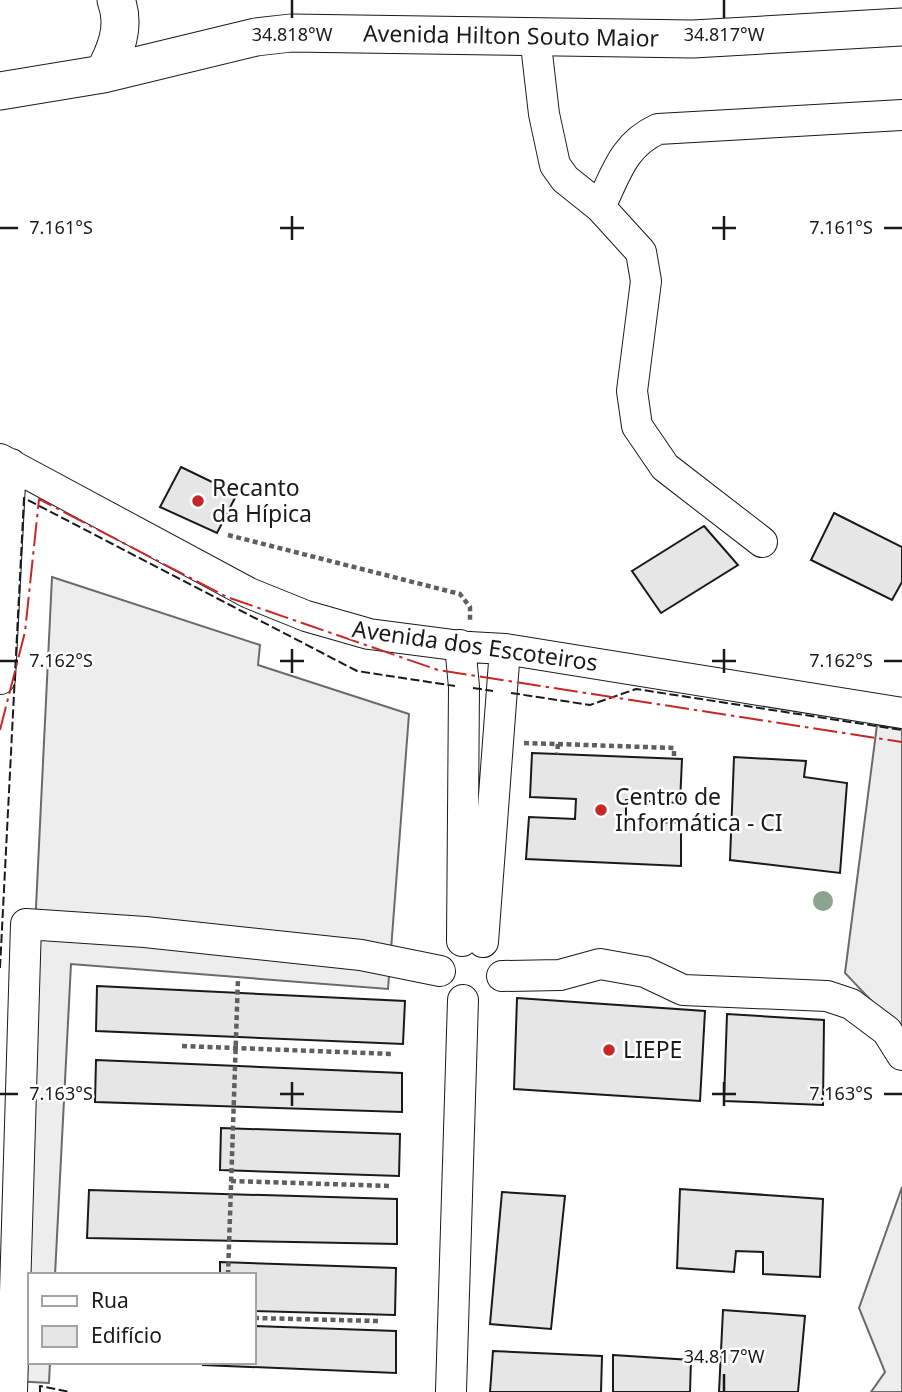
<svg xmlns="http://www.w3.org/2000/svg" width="902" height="1392" font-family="'Noto Sans',sans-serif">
  <rect width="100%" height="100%" fill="#fff"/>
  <!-- built -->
  <path fill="#ededed" stroke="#6a6a6a" stroke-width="2" d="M52 577 260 645 258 665 409 714 388 989 71 964 55 1275H30V1362H50L49 1383 13 1381Z
    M877 725 902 729V1033L845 973Z
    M902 1187V1392H871L885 1372 859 1308Z"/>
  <!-- building -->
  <path fill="#e6e6e6" stroke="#1a1a1a" stroke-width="2" d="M181 467 237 494 217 533 160 507Z
    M834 513 902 547V582L892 600 811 560Z
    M704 526 738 565 661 613 632 571Z
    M532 753 682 759 680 803 626 800V821L681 823V866L526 859 529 817 575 819 576 799 530 797Z
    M734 757 806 761 804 777 847 783 840 873 730 860Z
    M97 986 405 1001 403 1044 96 1031Z
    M517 998 705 1011 700 1101 514 1089Z
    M727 1014 824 1020 823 1105 724 1101Z
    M96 1060 402 1073V1112L95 1102Z
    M221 1128 400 1134 399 1176 220 1170Z
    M680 1189 823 1199 820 1277 763 1274V1252L736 1251 734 1272 677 1268Z
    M89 1190 397 1199V1244L87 1238Z
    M502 1192 565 1196 551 1329 490 1324Z
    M220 1262 396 1268 395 1315 254 1311V1275H220Z
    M723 1310 805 1316 798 1392H719Z
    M254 1326 396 1331V1373L203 1365V1362H254Z
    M493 1351 602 1356 601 1392H490Z
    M613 1355 691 1360 690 1392H613Z"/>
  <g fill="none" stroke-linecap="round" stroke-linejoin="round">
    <defs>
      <path id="minor" d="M535 36 544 114 555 165 565 179 600 207 641 252 646 281 632 391 637 426 665 467 762 542
        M600 207C616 174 623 145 658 129L902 115
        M0 459 249 593 306 616 369 634 469 647 505 649 902 713
        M460 645 464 687 462 941
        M0 679 11 464
        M483 942 505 649
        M502 976 560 975 600 964 645 972 683 990 827 996 851 1004 887 1031 902 1055
        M451 1391 463 1000
        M12 1392 26 924 145 932 361 955 440 971"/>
      <path id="major" d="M103 74C116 51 126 26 116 0
        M0 91 103 74 256 37 291 33 693 39 902 27"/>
    </defs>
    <!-- minor casing -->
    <use href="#minor" stroke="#1a1a1a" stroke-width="32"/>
    <!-- major casing -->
    <use href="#major" stroke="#1a1a1a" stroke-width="39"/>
    <!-- path -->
    <path stroke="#5f5f5f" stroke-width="4.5" stroke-dasharray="5 3.5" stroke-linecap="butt" d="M228 535 460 594 470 607V621
      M524 743 558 744 557 754
      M558 744 674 748V758
      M182 1046 393 1054
      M231 1181 392 1186
      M228 1275 238 978
      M254 1318 378 1321"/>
    <!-- minor -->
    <use href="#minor" stroke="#fff" stroke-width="30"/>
    <!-- major -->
    <use href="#major" stroke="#fff" stroke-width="37"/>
    <!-- fence -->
    <path stroke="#1a1a1a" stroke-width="2" stroke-dasharray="9 3.5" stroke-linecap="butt" d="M473 688 493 691
      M511 693 590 705 636 689 902 730
      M0 968 24 498 357 671 455 686
      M40 1392V1386L70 1392"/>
    <!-- power -->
    <path stroke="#c62828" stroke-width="2" stroke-dasharray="24 5 3.5 5" stroke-linecap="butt" d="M0 730 25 632 39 499 227 597 438 670 902 742"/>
  </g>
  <!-- trees -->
  <circle fill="#8aa48f" cx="823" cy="901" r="10"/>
  <!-- ticks -->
  <path fill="none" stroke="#1a1a1a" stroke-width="2.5" d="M292 0V18M724 0V18M292 216V240M724 216V240M0 228H18M280 228H304M712 228H736M884 228H902M292 649V673M724 649V673M0 661H18M280 661H304M712 661H736M884 661H902M292 1082V1106M724 1082V1106M0 1094H18M280 1094H304M712 1094H736M884 1094H902M724 1374V1392"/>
  <!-- markers -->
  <g fill="#c62828" stroke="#fff" stroke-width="2.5">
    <circle cx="198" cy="501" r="7"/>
    <circle cx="601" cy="810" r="7"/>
    <circle cx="609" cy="1050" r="7"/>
  </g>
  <g text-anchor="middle" stroke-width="5" stroke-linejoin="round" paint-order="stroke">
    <!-- street labels -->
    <g font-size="23" fill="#1a1a1a" stroke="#fff">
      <text transform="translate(511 36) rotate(1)" y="8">Avenida Hilton Souto Maior</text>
      <text transform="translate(475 646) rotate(8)" y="8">Avenida dos Escoteiros</text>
    </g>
    <!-- poi labels -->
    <g font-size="23" fill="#1a1a1a" stroke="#fff" text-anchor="start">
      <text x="212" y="496">Recanto<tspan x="212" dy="26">da Hípica</tspan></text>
      <text x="615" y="805">Centro de<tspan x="615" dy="26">Informática - CI</tspan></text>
      <text x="623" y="1058">LIEPE</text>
    </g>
  </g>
  <g font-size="18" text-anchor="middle" fill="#1a1a1a" stroke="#fff" stroke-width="5" stroke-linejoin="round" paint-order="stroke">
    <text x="292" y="41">34.818°W</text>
    <text x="724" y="41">34.817°W</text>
    <text x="61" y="234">7.161°S</text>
    <text x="841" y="234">7.161°S</text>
    <text x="61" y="667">7.162°S</text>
    <text x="841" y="667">7.162°S</text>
    <text x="61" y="1100">7.163°S</text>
    <text x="841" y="1100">7.163°S</text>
    <text x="724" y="1363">34.817°W</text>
  </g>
  <!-- legend -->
  <rect x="28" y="1273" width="228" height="91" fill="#ffffff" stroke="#a3a3a3" stroke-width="2"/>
  <rect x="42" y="1296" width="35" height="10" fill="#ffffff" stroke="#a3a3a3" stroke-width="2"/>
  <text x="91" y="1308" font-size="21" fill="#1a1a1a">Rua</text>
  <rect x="42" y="1326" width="35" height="21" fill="#e6e6e6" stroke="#a3a3a3" stroke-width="2"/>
  <text x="91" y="1343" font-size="21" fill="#1a1a1a">Edifício</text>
</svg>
